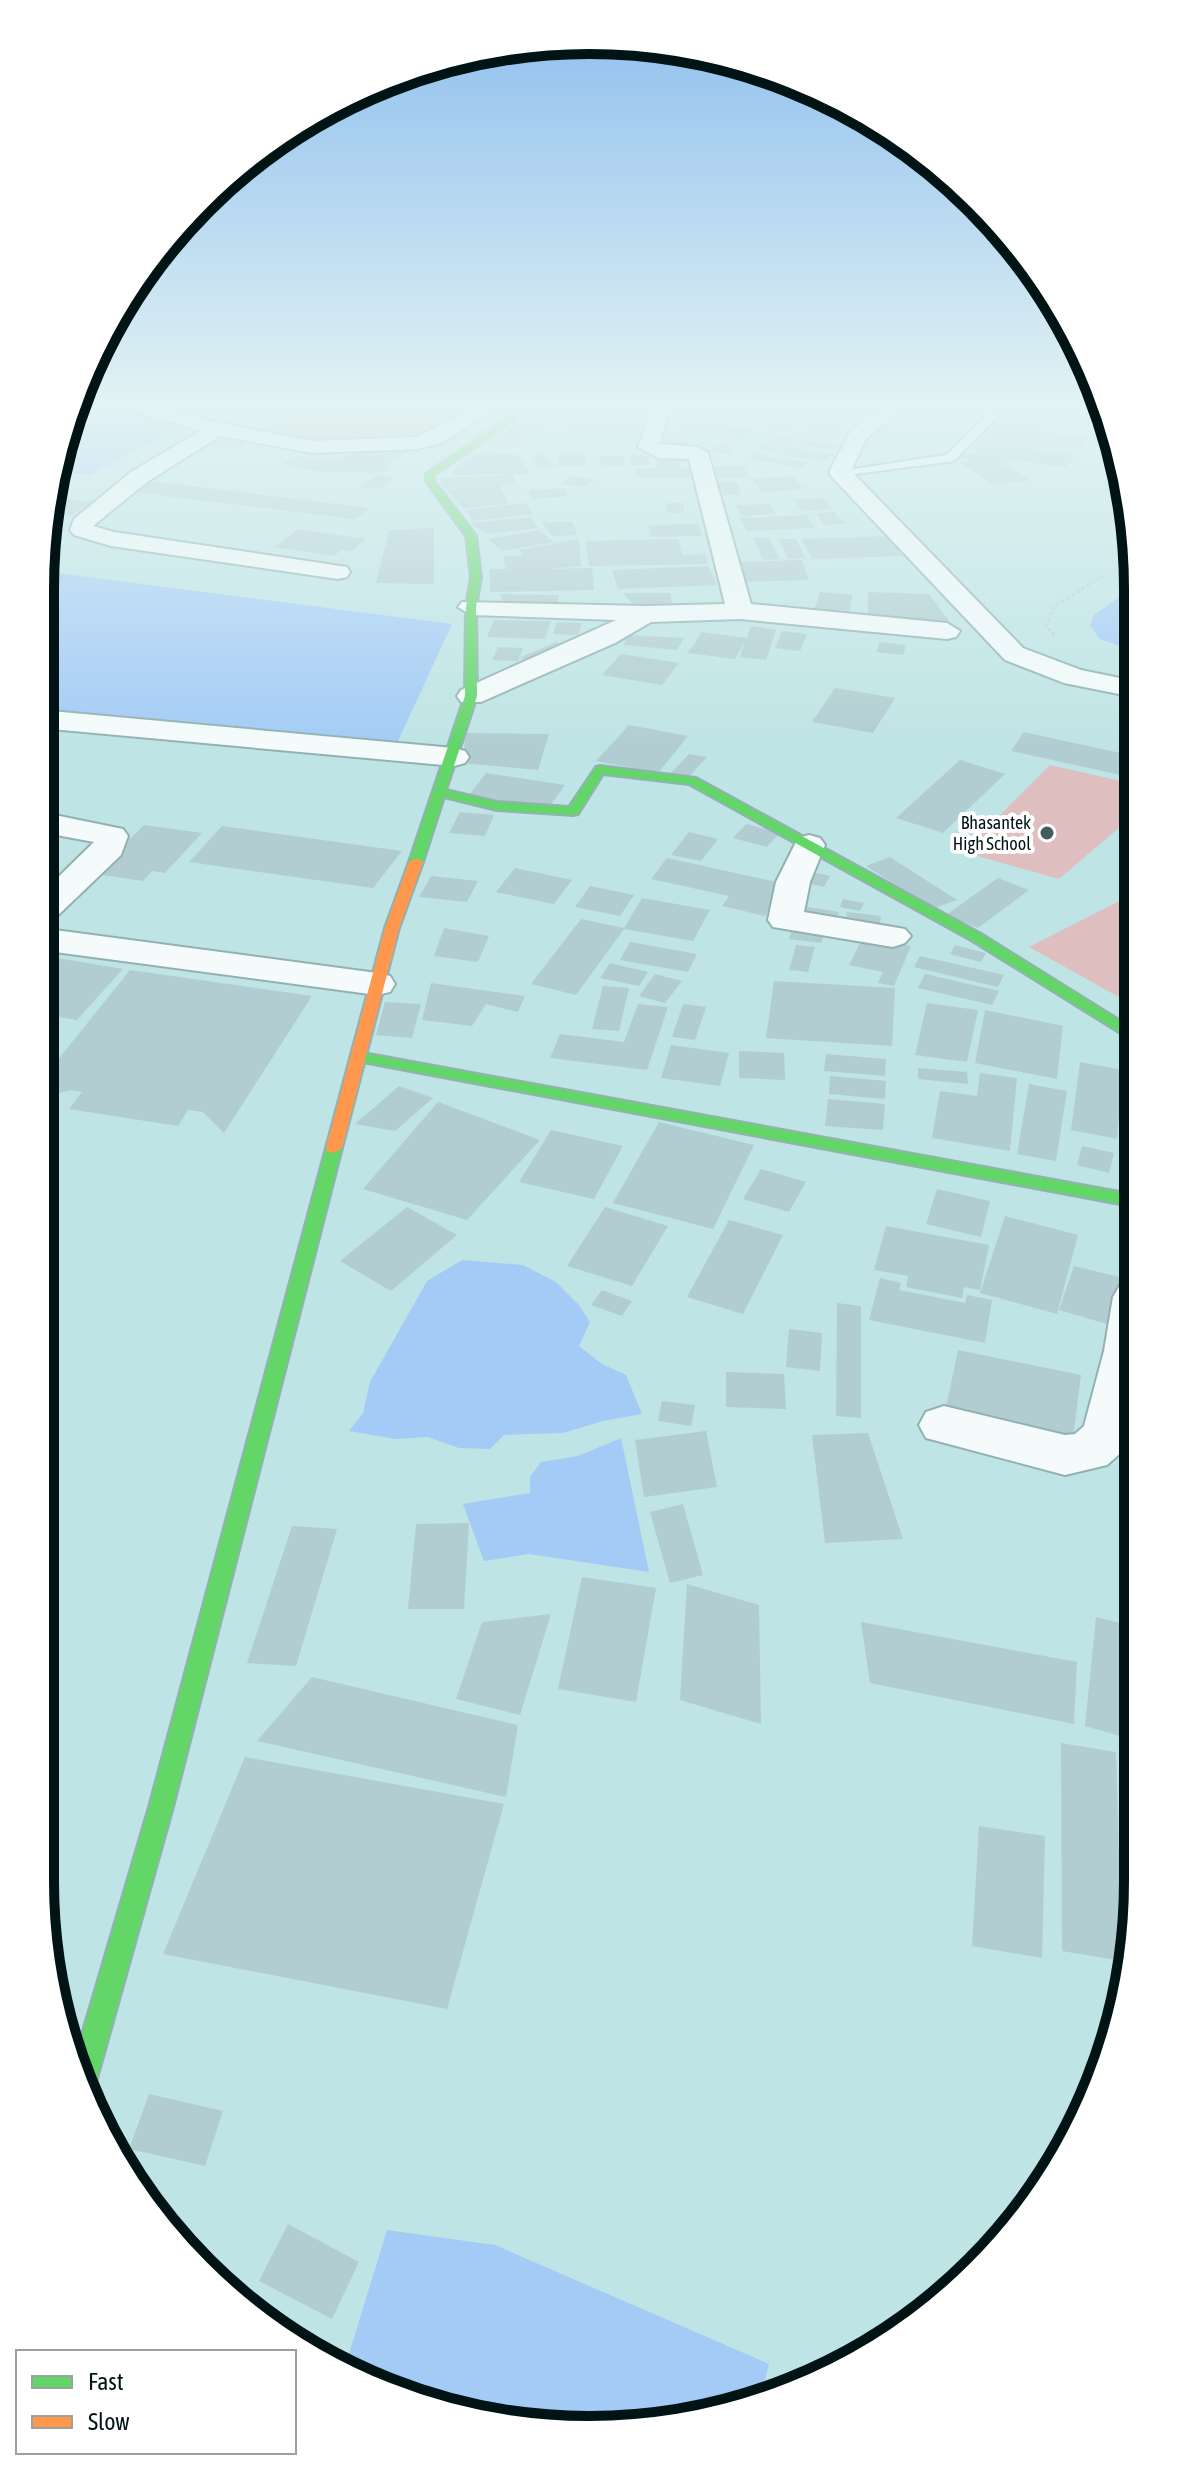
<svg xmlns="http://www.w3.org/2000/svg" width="1178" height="2470" font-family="'Asap Condensed',sans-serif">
  <rect width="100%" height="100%" fill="#bfe4e5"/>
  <!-- green -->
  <path fill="#dfbebf" d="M320 403H397L470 411 433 439 328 448 272 429Z
    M1050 765 1134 784V815L1059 879 963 852Z
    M1135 893V1006L1029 947Z"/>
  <!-- water -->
  <path fill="#a3cbf6" d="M189 403H265L240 416 183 405Z
    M115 411 185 426 90 475 54 471 65 435Z
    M42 571 452 624 398 741 40 709Z
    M1133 587 1134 651 1100 639 1090 626 1094 615Z
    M462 1260 523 1265 556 1282 579 1305 590 1322 579 1346 602 1364 626 1375 642 1414 603 1421 563 1433 504 1435 490 1449 459 1448 428 1437 396 1439 349 1431 363 1413 370 1382 427 1281Z
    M621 1438 649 1572 529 1554 484 1561 463 1504 530 1493V1477L541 1462 578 1456Z
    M387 2230 495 2245 769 2364 761 2395 661 2425 481 2419 378 2388 344 2370Z"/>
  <!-- building -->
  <path fill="#b1cdd1" d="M731 405 762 408 755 415 723 412Z
    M547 407 571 410 508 449 483 445Z
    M1055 411 1071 422 1035 426 1042 432 1087 438 1080 449 1037 444 1032 449 1076 456 1065 467 1016 460 1003 464 1032 480 993 485 959 462H970L959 456 987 451 971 449 989 430H1004L991 422 1003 420 999 417Z
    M577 413 645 417 634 432 565 427Z
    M715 413 752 418 745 424 708 420Z
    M690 421 726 425 714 437 686 433 687 445 665 444 666 433H677Z
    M821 421 843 423 827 439 795 435Z
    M774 423 792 425 783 433 764 431Z
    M731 426 755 429 742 441 717 438Z
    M778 434 801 437 774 452 758 449Z
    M212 440 246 442 239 448 205 446Z
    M800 440 840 446 835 450 795 444Z
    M718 444 735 447 728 454 710 452Z
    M395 447 412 449 397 459 384 460 393 461 386 466 390 469 374 473 315 471 283 463 297 456 325 460 368 452 381 455Z
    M786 447 834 454 824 462 777 454Z
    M475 453 519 455 531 474 451 475 462 460Z
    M586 453 585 466H556L558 454Z
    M548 454 554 467H536L531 455Z
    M656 454 680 455 679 467H656Z
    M755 454 808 462 801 468 748 459Z
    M599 455H623L625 466 601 467Z
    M628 455 649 456V465L630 466Z
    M743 465 749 477 718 478 713 466Z
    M633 468H689L690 477H637Z
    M377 475 395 478 379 489 360 487Z
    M513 475 516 484 500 485 508 504 463 508 446 489 479 486 443 488 440 478Z
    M572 476 594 480 584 487 561 484Z
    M793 476 804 489 763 492 752 479Z
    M149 481 370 508 355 519 131 492Z
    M713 482H736L742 495H718Z
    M563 488 568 496 532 499 528 491Z
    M55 497 93 502 72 515 48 512 49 501Z
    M824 498 833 509 802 511 794 499Z
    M526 503 533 514 473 521 466 510Z
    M667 503H684V513H667Z
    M770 504 776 514 741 516 736 505Z
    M833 511 845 524 824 525 816 514Z
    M807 515 815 528 747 531 740 518Z
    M531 517 538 528 487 534 469 523Z
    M542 522H573L577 535 552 536Z
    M699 524 702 536 651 537 648 525Z
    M434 528V584L376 583 389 530Z
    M298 529 366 539 351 551 341 550 334 556 274 547Z
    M539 530 554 542 502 551 488 539Z
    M889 536 902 556 812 559 801 539Z
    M753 538H769L780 559 763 560Z
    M579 539 581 566 546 569 592 568 594 590 490 592V569H506L503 556H523L519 550Z
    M678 539 682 555 705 554 708 564 589 566 585 541Z
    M779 539H796L805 558 788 559Z
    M802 560 809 580 745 582 740 562Z
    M708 566 717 585 618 589 612 570Z
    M820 592 853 595 847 620 812 617Z
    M868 592 929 594 949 621 868 617Z
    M623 593H670L673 609 639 610Z
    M499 594 559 595 556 607 507 606Z
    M494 620 551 621 545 639 487 637Z
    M557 622 582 623 578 635 553 634Z
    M751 626 776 630 766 660 740 657 745 642 735 659 688 653 702 632 747 638Z
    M782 631 807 634 800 651 775 648Z
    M627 635 684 638 677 650 624 645Z
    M556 642 572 648 534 664 519 658 518 661 492 660 498 647 523 648 519 658Z
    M880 642 906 645 903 655 876 652Z
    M621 654 679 663 662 685 602 675Z
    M835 688 895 698 873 733 812 722Z
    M629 725 688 736 658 773 596 761Z
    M1024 732 1134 756V778L1011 751Z
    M466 733 549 734 538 770 462 763Z
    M689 754 707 757 689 777 671 773Z
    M960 760 1005 774 943 833 896 818Z
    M486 773 565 785 548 809 467 798Z
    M460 812 494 815 485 836 449 833Z
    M746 824 780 833 767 847 733 838Z
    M144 825 202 833 165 873 152 871 143 881 95 874Z
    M222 826 402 851 373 888 189 862Z
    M689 832 718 839 701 861 671 855Z
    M890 857 957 900 932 909 866 866Z
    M667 858 786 884 765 916 722 906 729 896 651 879Z
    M515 868 572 880 554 904 496 892Z
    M808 871 830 876 824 887 802 882Z
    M431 876 478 881 467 902 419 897Z
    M998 878 1029 890 978 928 946 915Z
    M590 886 634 895 620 916 575 907Z
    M642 898 710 910 693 941 624 929 576 995 531 984 581 919 624 928Z
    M843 899 864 903 860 911 840 907Z
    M801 906 839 912 834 924 795 918Z
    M847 912 881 916 880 924 846 920Z
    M444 928 489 936 478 962 434 956Z
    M792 929 825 933 821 943 789 939Z
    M863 937 911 946 894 986 878 983 883 972 849 965Z
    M630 942 697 954 688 972 620 960Z
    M796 945 815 947 808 972 789 970Z
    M955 945 986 953 981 962 950 954Z
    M40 955 123 969 77 1020 40 1014Z
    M920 956 1004 975 998 987 914 967Z
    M610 963 648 972 639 986 600 978Z
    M130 970 312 996 224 1133 203 1112 188 1110 178 1126 69 1109 82 1092 71 1090 40 1098V1082Z
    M655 974 682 981 665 1003 639 996Z
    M925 974 999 991 992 1005 918 988Z
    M774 981 895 988 892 1046 766 1038Z
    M431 983 525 996 518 1012 486 1004 472 1026 422 1020Z
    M603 986 629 988 619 1031 592 1029Z
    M385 1002 421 1004 412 1038 376 1035Z
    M927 1003 978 1010 967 1062 915 1055Z
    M638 1004 668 1007 647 1070 550 1058 560 1034 624 1042Z
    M683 1004 706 1007 695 1040 672 1037Z
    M985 1010 1063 1026 1057 1079 975 1063Z
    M671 1045 729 1053 720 1086 661 1078Z
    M739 1051 784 1053 785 1080 739 1078Z
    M826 1054 886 1059 885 1076 824 1071Z
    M1080 1062 1123 1070 1117 1139 1071 1130Z
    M918 1068 967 1072 968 1084 918 1079Z
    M980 1073 1017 1078 1010 1151 932 1138 940 1091 977 1096Z
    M830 1076 886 1081 885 1099 829 1094Z
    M1029 1084 1067 1091 1056 1161 1017 1154Z
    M399 1086 433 1098 395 1131 355 1124Z
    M828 1099 885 1104 883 1130 825 1126Z
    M438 1102 540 1140 467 1220 363 1189Z
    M659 1122 754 1145 713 1229 613 1203Z
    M551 1130 623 1146 594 1199 519 1182Z
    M1082 1146 1114 1153 1109 1173 1077 1165Z
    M761 1169 806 1182 789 1212 743 1199Z
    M937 1189 990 1201 981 1237 926 1224Z
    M407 1207 457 1235 391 1291 340 1261Z
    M605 1207 668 1226 632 1286 567 1266Z
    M1005 1216 1078 1235 1057 1314 980 1293Z
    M729 1220 783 1235 743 1314 687 1297Z
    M886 1226 989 1245 980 1290 964 1287 962 1298 906 1287 908 1276 874 1270Z
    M1074 1266 1127 1279 1117 1327 1059 1310Z
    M880 1278 901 1283 899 1290 965 1303 967 1295 992 1300 985 1343 869 1320Z
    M602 1290 632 1301 622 1316 591 1305Z
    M837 1303 861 1306V1418L836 1416Z
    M789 1329 822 1333 820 1371 786 1367Z
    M958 1350 1081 1375 1073 1440 945 1412Z
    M726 1372 784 1374 786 1409 726 1407Z
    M662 1401 695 1405 691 1426 658 1421Z
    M706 1431 717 1487 644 1497 635 1440Z
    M868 1433 903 1539 825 1543 812 1435Z
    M683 1504 703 1575 670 1583 650 1512Z
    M469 1523 464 1609H408L416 1524Z
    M292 1526 337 1529 296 1666 247 1663Z
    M582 1577 656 1588 636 1702 558 1689Z
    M687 1584 759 1605 761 1724 680 1700Z
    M551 1614 520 1715 456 1699 482 1622Z
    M1096 1617 1137 1627 1138 1741 1085 1726Z
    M861 1622 1077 1662 1074 1724 870 1683Z
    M312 1677 518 1725 506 1797 257 1741Z
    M1061 1743 1116 1752 1122 1961 1062 1951Z
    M245 1757 504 1804 447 2009 163 1954Z
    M979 1826 1045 1836 1042 1958 972 1946Z
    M149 2094 223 2111 205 2166 129 2149Z
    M288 2224 359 2262 332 2319 259 2281Z"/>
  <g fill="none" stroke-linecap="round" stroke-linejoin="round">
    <defs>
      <path id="lane" d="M964 403H978L998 416 954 461 840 476 834 472 946 455 985 417Z"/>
      <path id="street" d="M117 403H146L220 423 312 441 417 437 470 409 466 403H487L490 407 485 416 441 443 417 449 312 453 220 436 147 482 93 526 114 532 347 567 350 572 347 577 338 579 111 546 74 535 70 530 74 519 131 472 200 431 119 407Z
        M654 403H673L659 444 698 447 708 453 751 604 947 623 960 631 956 637 947 639 740 619 651 622 615 643 481 702H461L457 696 461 690 616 620 471 615 458 607 462 602 646 606 725 604 689 459 659 458 638 447Z
        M888 403H910L866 439 851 471 1023 648 1081 670 1134 681V697L1064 683 1005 660 832 477 829 472 850 432Z
        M40 710 454 748 465 751 469 757 465 763 454 766 40 728Z
        M40 812 123 829 128 836 121 855 52 921 40 924V895L94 842 40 832Z
        M809 835 820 838 825 845 810 882 804 912 905 929 911 936 905 943 893 947 773 927 768 920 776 882 798 838Z
        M40 928 377 973 390 976 395 984 390 992 377 995 40 950Z
        M1136 1281V1414L1124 1450 1107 1465 1065 1475 926 1438 919 1425 926 1412 944 1406 1065 1435 1075 1434 1084 1426 1104 1351 1113 1297 1120 1285Z"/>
      <path id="fast" d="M530 403H539L434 475V481L476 536 481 577 476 607 477 696 446 790 497 802 569 807 596 767 600 766 696 778 981 934 1135 1030V1042L971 940 689 784 603 774 578 814 573 815 497 810 444 797 423 862 416 866 411 865 409 862 465 696 466 607 471 577 466 536 426 481V474Z
        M358 1052 1136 1195V1207L352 1060 350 1057 352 1054Z
        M334 1143 342 1148 173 1807 96 2082 88 2094 73 2065 149 1807 326 1148Z"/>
      <path id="slow" d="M416 858 423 862 399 928 342 1148 334 1153 328 1152 326 1148 385 928 409 862Z"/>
    </defs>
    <!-- lane casing -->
    <use href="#lane" stroke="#93b1b2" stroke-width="4"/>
    <!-- street casing -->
    <use href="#street" stroke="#93b1b2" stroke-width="4"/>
    <!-- fast casing -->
    <use href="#fast" stroke="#93b1b2" stroke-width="4"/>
    <!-- slow casing -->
    <use href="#slow" stroke="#93b1b2" stroke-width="4"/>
    <!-- path-far1 -->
    <path stroke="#c4d0d0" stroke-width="2" stroke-dasharray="2 2" stroke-linecap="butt" d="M1098 579 1133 558"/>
    <!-- path -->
    <path stroke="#c4d0d0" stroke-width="3" stroke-dasharray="3 3" stroke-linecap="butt" d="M1054 635 1046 626 1055 605 1102 577"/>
    <!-- lane -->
    <use href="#lane" fill="#f5fbfb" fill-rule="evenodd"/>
    <!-- street -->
    <use href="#street" fill="#f5fbfb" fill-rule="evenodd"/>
    <!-- fast -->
    <use href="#fast" fill="#63d668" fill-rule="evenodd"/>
    <!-- slow -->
    <use href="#slow" fill="#ff974d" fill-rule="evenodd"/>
  </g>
  <!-- sky -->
  <linearGradient id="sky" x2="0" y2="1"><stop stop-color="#8cbdee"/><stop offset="0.54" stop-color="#e2f3f3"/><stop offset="1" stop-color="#e2f3f3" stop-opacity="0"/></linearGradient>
  <rect width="1178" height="748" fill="url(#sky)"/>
  <!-- markers -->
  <circle fill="#435d5e" stroke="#fff" stroke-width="3" cx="1047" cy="833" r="8"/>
  <g text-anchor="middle" stroke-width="8" stroke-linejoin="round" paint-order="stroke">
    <!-- far-poi labels -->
    <g font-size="18" fill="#001415" stroke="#fff" text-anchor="end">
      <text x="1031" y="829">Bhasantek<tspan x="1031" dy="21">High School</tspan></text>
    </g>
  </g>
  <!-- crop -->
  <path d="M0 0H1178V2470H0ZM589 54H589A535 535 0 0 1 1124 589V1881A535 535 0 0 1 589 2416H589A535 535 0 0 1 54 1881V589A535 535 0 0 1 589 54Z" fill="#fff" fill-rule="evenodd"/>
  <path fill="none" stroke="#001415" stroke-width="10" d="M589 54H589A535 535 0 0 1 1124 589V1881A535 535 0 0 1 589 2416H589A535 535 0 0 1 54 1881V589A535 535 0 0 1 589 54Z"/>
  <!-- legend -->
  <rect x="16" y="2350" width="280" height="104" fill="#ffffff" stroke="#99a1a1" stroke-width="2"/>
  <rect x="32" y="2376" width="40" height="12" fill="#63d668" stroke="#99a1a1" stroke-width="2"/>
  <text x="88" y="2390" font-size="24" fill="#001415">Fast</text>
  <rect x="32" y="2416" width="40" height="12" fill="#ff974d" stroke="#99a1a1" stroke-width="2"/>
  <text x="88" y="2430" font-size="24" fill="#001415">Slow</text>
</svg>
